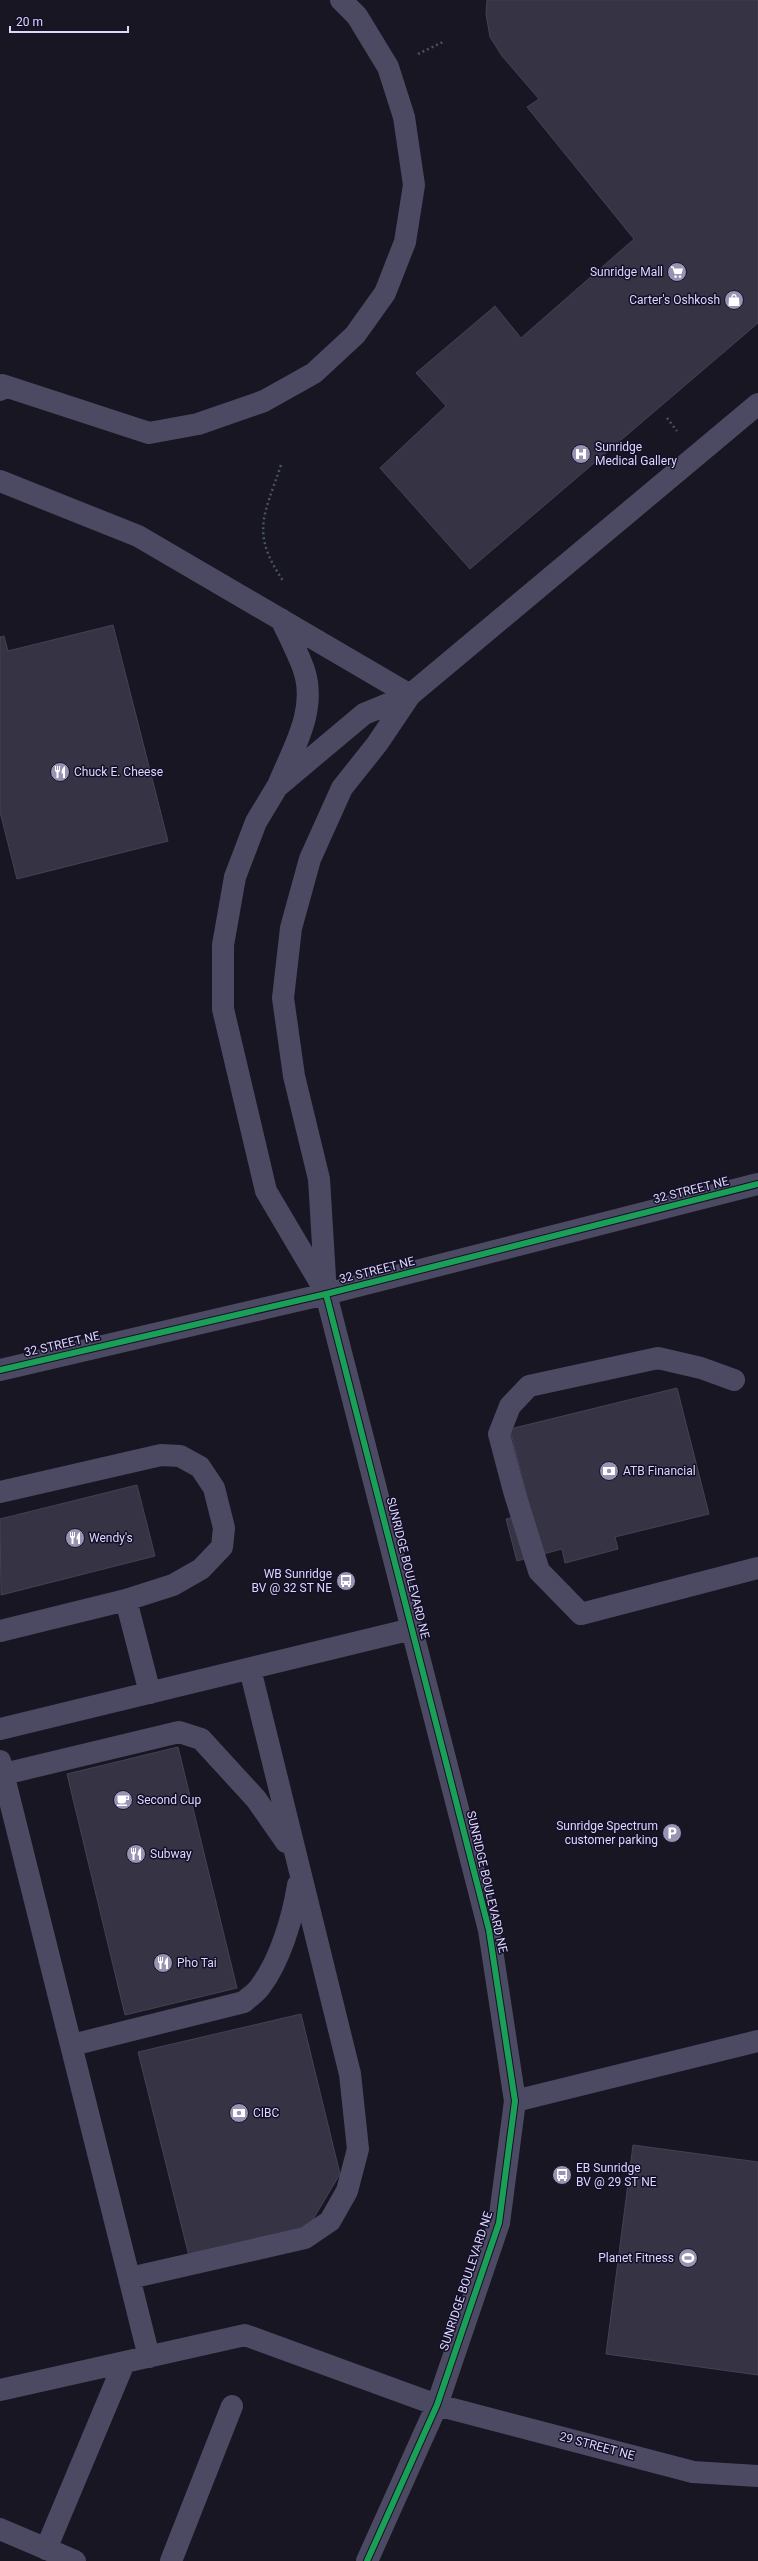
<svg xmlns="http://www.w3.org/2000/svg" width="758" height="2561" font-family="Roboto,sans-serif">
  <rect width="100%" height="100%" fill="#181622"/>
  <!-- building -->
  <path fill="#363344" stroke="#454156" d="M487 0H758V323L470 569 380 468 446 406 416 373 495 306 521 338 634 239 527 107 539 99 502 56 490 37 486 14Z
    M113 625 168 841 17 879 0 812V637L4 636 8 651Z
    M677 1388 709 1514 615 1537 618 1549 565 1563 562 1549 517 1561 506 1519 531 1513 510 1429Z
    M137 1485 155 1556 1 1595 0 1519Z
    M178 1747 237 1988 125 2015 67 1774Z
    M301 2014 340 2174 306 2231 189 2256 138 2052Z
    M633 2145 758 2162V2375L606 2354Z"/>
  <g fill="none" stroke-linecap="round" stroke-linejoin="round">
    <!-- path -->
    <path stroke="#475463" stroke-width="2.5" stroke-dasharray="2 3" stroke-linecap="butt" d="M418 54 445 41
      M667 418 677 431
      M281 465C264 516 250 533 284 582"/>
    <!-- minor -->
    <path stroke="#4c4a63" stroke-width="22" d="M0 390 2 385 149 433 198 424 264 401 314 373 355 335 385 293 405 242 414 185 404 117 388 67 357 16 341 0
      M0 481 138 536 410 695
      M279 783C294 747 317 710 304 670 298 653 289 636 281 619
      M324 1289 266 1191 223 1009V945L235 877 256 822 277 787 364 714 410 695
      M0 1370 326 1294 758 1184
      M734 1380 701 1368 658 1358 529 1386 510 1406 499 1434 514 1491 539 1571 581 1614 758 1568
      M0 1492 161 1455 180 1456 200 1467 214 1488 224 1528 222 1547 201 1569 173 1585 126 1600 0 1631
      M126 1600 150 1693
      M0 1729 412 1629
      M0 1761 149 2357
      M4 1774 179 1732 201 1739 256 1799 286 1842
      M72 2045 244 2002C249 1997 256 1993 260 1987 280 1961 293 1917 298 1885
      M515 2101 758 2041
      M130 2278 305 2238 330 2221 347 2191 358 2149 350 2074 250 1669
      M0 2390 245 2335 437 2405 693 2472 758 2476
      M0 2529 75 2561
      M46 2549 124 2363
      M171 2561 232 2406
      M367 2561 437 2405 499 2223 515 2101 489 1930 326 1294 319 1179 294 1076 283 998 291 928 310 859 342 788 377 744 410 695 758 404"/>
    <defs>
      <path id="cycleway" d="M326 1294 489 1930 515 2101 499 2223 437 2405 367 2561
        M0 1370 326 1294 758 1184"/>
    </defs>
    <!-- cycleway casing -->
    <use href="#cycleway" stroke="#151028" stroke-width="8"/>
    <!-- cycleway -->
    <use href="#cycleway" stroke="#1a9f57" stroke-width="6"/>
  </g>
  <!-- icons -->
  <defs>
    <symbol id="supermarket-disc" viewBox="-11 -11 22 22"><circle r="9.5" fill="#9893b2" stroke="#151028"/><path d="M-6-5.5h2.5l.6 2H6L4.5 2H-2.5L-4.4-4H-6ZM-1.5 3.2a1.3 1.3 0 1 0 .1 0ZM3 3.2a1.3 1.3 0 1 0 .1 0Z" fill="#fff"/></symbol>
    <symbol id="shop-disc" viewBox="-11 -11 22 22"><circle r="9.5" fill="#9893b2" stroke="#151028"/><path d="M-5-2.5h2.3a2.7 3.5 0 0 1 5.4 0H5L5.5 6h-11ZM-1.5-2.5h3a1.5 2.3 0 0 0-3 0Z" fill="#fff"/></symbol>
    <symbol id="hospital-disc" viewBox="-11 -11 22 22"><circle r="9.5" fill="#9893b2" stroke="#151028"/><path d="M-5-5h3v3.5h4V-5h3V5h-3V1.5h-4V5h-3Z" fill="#fff"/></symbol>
    <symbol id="restaurant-disc" viewBox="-11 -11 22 22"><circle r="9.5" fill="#9893b2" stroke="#151028"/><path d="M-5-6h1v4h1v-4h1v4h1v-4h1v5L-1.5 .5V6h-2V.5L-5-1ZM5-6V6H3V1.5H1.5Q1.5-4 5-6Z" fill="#fff"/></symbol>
    <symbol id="bank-disc" viewBox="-11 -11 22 22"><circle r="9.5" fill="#9893b2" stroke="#151028"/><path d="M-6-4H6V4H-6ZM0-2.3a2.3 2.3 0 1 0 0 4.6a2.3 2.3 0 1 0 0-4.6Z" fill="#fff"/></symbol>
    <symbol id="bus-disc" viewBox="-11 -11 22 22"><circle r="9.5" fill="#9893b2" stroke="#151028"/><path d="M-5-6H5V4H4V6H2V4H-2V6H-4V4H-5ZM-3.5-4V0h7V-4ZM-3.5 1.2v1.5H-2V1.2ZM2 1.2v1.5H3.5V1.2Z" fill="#fff"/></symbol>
    <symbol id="cafe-disc" viewBox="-11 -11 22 22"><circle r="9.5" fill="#9893b2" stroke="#151028"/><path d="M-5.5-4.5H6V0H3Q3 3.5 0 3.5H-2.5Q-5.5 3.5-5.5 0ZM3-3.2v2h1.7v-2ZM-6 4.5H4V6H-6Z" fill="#fff"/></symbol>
    <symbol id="parking-disc" viewBox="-11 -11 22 22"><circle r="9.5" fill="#9893b2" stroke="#151028"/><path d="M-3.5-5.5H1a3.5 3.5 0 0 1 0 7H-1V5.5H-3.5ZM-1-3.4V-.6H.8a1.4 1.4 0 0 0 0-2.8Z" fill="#fff"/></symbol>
    <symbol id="stadium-disc" viewBox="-11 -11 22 22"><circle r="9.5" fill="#9893b2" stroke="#151028"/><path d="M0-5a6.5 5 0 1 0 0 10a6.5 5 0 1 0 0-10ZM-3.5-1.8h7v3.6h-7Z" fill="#fff"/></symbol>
  </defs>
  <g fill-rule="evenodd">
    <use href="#supermarket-disc" x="666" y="261" width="22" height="22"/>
    <use href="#shop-disc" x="723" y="289" width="22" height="22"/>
    <use href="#hospital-disc" x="570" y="443" width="22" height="22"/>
    <use href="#restaurant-disc" x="49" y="761" width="22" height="22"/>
    <use href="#bank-disc" x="598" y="1460" width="22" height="22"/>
    <use href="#restaurant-disc" x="64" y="1527" width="22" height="22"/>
    <use href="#bus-disc" x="335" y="1570" width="22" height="22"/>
    <use href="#cafe-disc" x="112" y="1789" width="22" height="22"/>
    <use href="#parking-disc" x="661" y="1822" width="22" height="22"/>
    <use href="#restaurant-disc" x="125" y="1843" width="22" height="22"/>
    <use href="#restaurant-disc" x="152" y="1952" width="22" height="22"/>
    <use href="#bank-disc" x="228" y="2102" width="22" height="22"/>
    <use href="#bus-disc" x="551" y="2164" width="22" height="22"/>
    <use href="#stadium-disc" x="677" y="2247" width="22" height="22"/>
  </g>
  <g text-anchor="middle" stroke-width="3" stroke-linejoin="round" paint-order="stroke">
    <!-- poi labels -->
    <g font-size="12" fill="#ddd7ff" stroke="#151028" text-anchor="start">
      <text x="663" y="276" text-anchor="end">Sunridge Mall</text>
      <text x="720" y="304" text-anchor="end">Carter's Oshkosh</text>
      <text x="595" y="451">Sunridge<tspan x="595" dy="14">Medical Gallery</tspan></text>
      <text x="74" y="776">Chuck E. Cheese</text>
      <text x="623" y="1475">ATB Financial</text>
      <text x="89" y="1542">Wendy's</text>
      <text x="332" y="1578" text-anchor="end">WB Sunridge<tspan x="332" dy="14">BV @ 32 ST NE</tspan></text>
      <text x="137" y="1804">Second Cup</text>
      <text x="658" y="1830" text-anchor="end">Sunridge Spectrum<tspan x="658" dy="14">customer parking</tspan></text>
      <text x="150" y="1858">Subway</text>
      <text x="177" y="1967">Pho Tai</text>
      <text x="253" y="2117">CIBC</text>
      <text x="576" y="2172">EB Sunridge<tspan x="576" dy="14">BV @ 29 ST NE</tspan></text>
      <text x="674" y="2262" text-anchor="end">Planet Fitness</text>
    </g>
    <!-- street labels -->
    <g font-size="12" fill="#ddd7ff" stroke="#151028">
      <text transform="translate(691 1190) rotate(-14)" y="4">32 STREET NE</text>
      <text transform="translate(377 1270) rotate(-14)" y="4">32 STREET NE</text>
      <text transform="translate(62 1344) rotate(-13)" y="4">32 STREET NE</text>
      <text transform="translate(408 1568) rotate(76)" y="4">SUNRIDGE BOULEVARD NE</text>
      <text transform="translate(487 1882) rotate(77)" y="4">SUNRIDGE BOULEVARD NE</text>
      <text transform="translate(466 2281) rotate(-72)" y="4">SUNRIDGE BOULEVARD NE</text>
      <text transform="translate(597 2446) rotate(15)" y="4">29 STREET NE</text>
    </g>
  </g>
  <!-- scale -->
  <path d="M10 26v6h118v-6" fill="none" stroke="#ddd7ff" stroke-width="2"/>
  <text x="16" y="26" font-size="12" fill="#ddd7ff" stroke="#151028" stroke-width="3" paint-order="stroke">20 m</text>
</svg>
